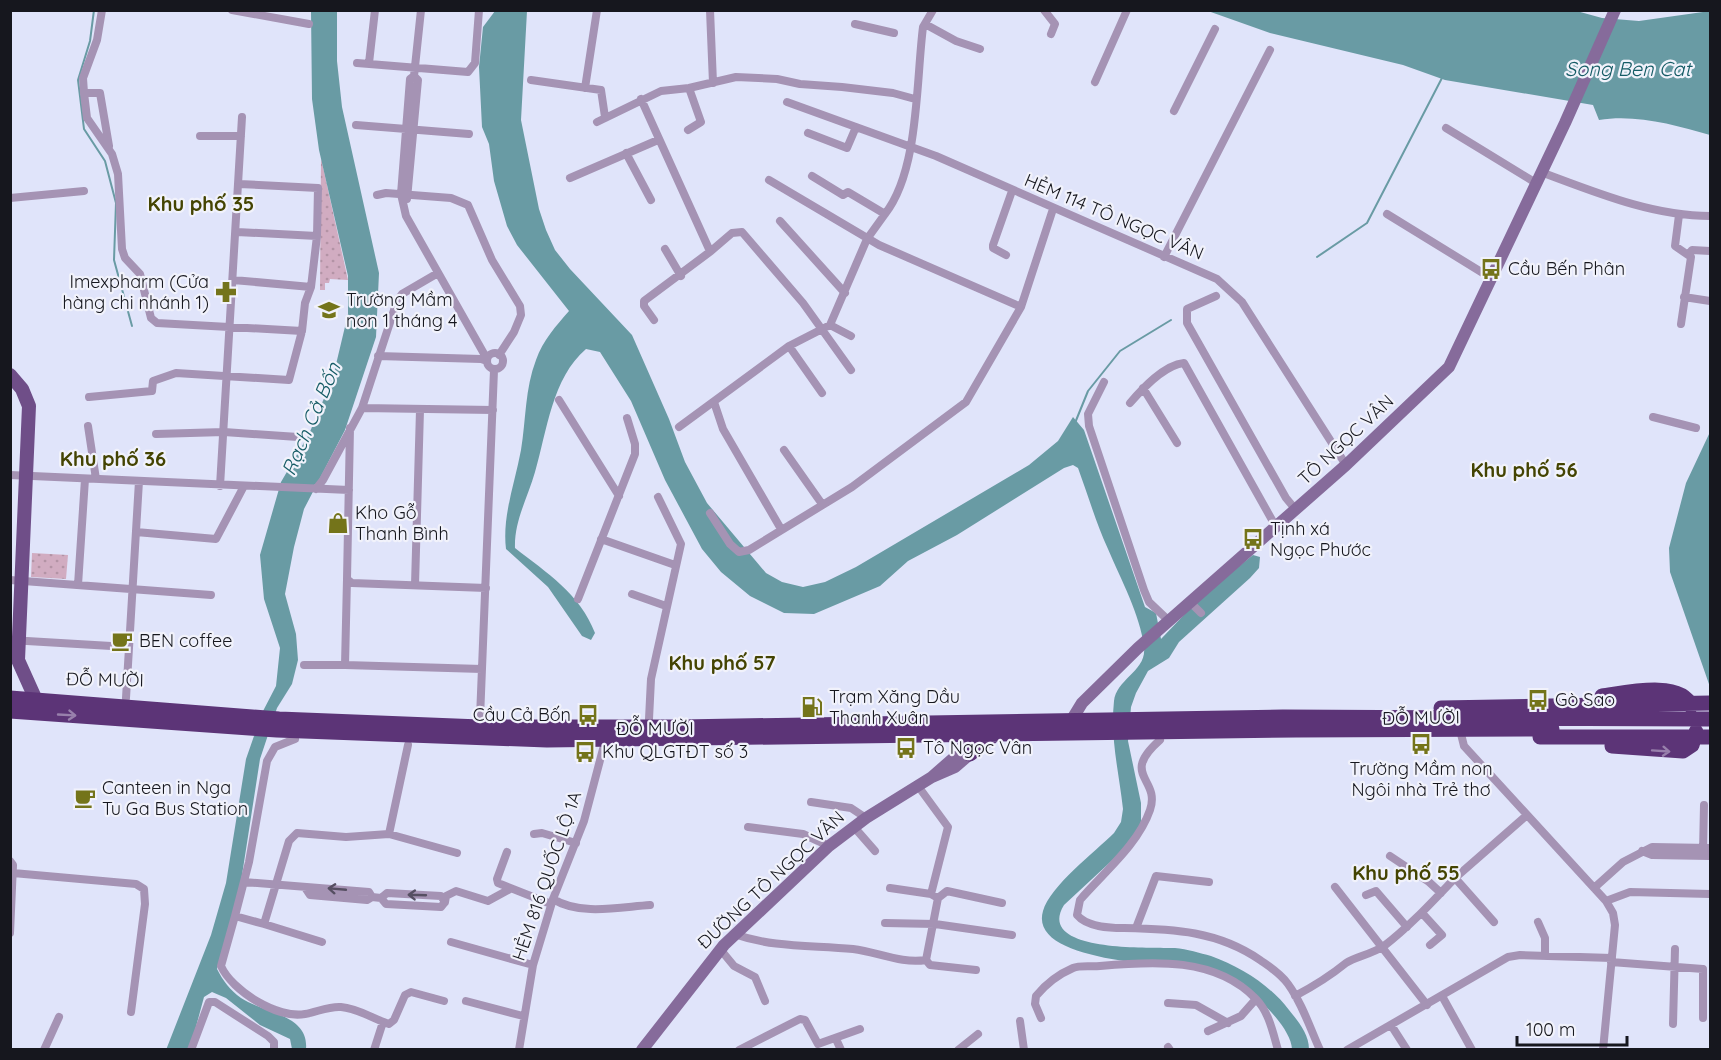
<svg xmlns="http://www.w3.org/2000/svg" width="1721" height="1060" font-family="Quicksand,sans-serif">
  <defs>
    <pattern id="park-dots" width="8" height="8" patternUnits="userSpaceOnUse" patternTransform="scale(1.5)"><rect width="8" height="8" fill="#d1acc1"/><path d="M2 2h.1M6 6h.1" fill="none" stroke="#b393a5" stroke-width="1.8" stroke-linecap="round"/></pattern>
  </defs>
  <rect width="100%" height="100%" fill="#e0e4fa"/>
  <!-- park -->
  <path fill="url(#park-dots)" d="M321 158 348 280 330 279 329 283H325V290H320Z
    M32 553 68 555 66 579 31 577Z"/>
  <!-- water -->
  <path fill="#699ba4" d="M1573 10 1602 18 1639 21 1710 11V135C1675 125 1636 114 1599 120L1593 105 1445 80 1403 65 1270 33 1208 11Z
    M311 11H337V61L342 107 379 273 376 337 345 430 304 509 294 547 285 594 296 634 298 660 292 684 277 708 260 759 240 888 217 969C223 981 230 990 241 998 263 1013 309 1014 306 1049H292L290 1039 260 1025 226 998 212 992 204 997 190 1049 166 1050 211 935 226 883 246 759 262 713 276 686 280 648 264 599 260 555 281 482 309 434 333 377 348 314V276L319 150 312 99Z
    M495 11H527L521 120 539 209 546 230 555 250 570 269 632 335 669 419 685 462 707 503 766 573 782 582 803 587 825 582 856 567 1029 465 1058 441 1073 417 1084 430 1145 607 1156 613 1161 639 1203 595 1253 555 1260 557 1259 568 1250 578 1179 642 1169 658 1148 671 1136 693 1131 707 1128 741 1141 803V821L1140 831 1133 841 1064 905C1034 954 1156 947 1175 948 1187 949 1200 953 1211 956 1241 967 1270 985 1289 1010 1298 1021 1309 1034 1309 1049H1292C1291 1024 1242 980 1219 973 1188 964 1027 966 1043 911 1050 886 1095 852 1114 833L1121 822 1123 809C1119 772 1110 739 1114 701 1116 679 1147 671 1144 647 1140 614 1121 580 1108 549 1096 523 1088 495 1078 468L1073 465 1064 468 957 535 908 561 880 586 814 614 784 613 750 596 721 572 702 549 665 480 631 401 600 352 586 349C552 378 547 431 535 472 528 497 514 521 515 548 547 573 580 594 595 633L591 640 582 636 548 587 506 549C502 516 515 483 521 450 526 420 525 388 536 360 543 340 556 326 569 311L517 245 507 226 494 181 489 144 482 127 479 67 483 27Z
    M1710 432V687L1670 572 1669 548 1686 483Z"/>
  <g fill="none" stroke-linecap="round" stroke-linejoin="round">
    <!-- stream -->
    <path stroke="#699ba4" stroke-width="2" d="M94 10 90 41 78 80 84 129 105 161 116 203 114 260 132 326
      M1317 257 1367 223 1443 76
      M1075 423 1088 391 1120 351 1171 320"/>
    <!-- street -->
    <path stroke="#a593b4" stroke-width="8" d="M102 10 97 40 83 78 84 93 87 118 112 154 118 174 122 249 125 258 140 274 151 318 157 323 302 331
      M232 10 309 24
      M421 10 414 76 410 79 401 194 406 216 487 359
      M710 10 713 83
      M1044 10 1055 24 1051 34
      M855 24 894 33
      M925 24 956 41 980 49
      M357 63 468 72 475 63 479 10
      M369 63 375 10
      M531 80 601 90 605 117
      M1095 82 1127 10
      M585 88 597 10
      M84 93H100L109 146
      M641 99 709 249 711 251 732 233 742 232 803 303 851 370
      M787 102 936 156 1217 279 1242 302 1346 465
      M1174 111 1215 29
      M597 122 661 91 689 88 736 77 777 79 800 84 842 87 893 93 915 99
      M356 125 469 134
      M1446 128 1536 183
      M688 130 701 122 689 88
      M808 133 847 148 856 127
      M200 136H241
      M626 153 651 200
      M1541 172C1595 192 1652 216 1710 216
      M570 178 658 140
      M769 180 879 245 1021 307
      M377 195 386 193 451 198 468 205 492 260 520 306 521 315 514 332 499 355
      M10 198 84 191
      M407 199 418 80 414 76
      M885 214C919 171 916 82 923 27L933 10
      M1387 214 1491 278
      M1679 215 1675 246 1691 257 1681 324
      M780 221 845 293
      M237 232 317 236
      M665 249 681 276
      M1006 255 993 248V245L1012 191
      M1688 255 1692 250 1710 251
      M1164 257 1270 50
      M233 280 311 287
      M1216 296 1187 309V323L1286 498 1296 510
      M1684 297 1710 301
      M654 320 644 306V301L711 251
      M830 325 851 336
      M789 346 822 393
      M487 361a8 8 0 1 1 16 0a8 8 0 1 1-16 0Z
      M378 356 481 359 487 361
      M1104 382 1088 414 1089 426 1144 590 1149 602 1169 621
      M1143 388 1177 443
      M89 397 152 391 153 381 176 373 289 380 302 331 305 303 311 287 317 236 318 188 239 184
      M559 400 619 496
      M714 402 723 429 781 529
      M1130 403C1143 388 1164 365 1184 363L1276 527
      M362 408 493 410
      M1653 417 1696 428
      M88 426 96 479
      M679 427 789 346 830 325 867 239 885 214 848 192 843 195 812 176
      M350 428 347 579 352 583 486 588
      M156 434 224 432 298 437
      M784 450 822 504
      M10 475 349 490
      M220 486 242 117
      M316 489 323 480 362 408 397 301 402 294 438 273
      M710 513 730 544 739 552 749 550 852 487 966 402 1021 307 1053 209
      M136 532 216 539 244 486
      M601 539 675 565
      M347 579 345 665 482 669
      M10 580 211 595
      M78 585 85 479
      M415 585 420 410
      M632 594 666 606
      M578 599 635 454V444L627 418
      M1190 602 1201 613
      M10 640 128 647
      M304 665H345
      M126 698 139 481
      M480 718 494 370
      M649 719 651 679 681 544 658 497
      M1460 730 1464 746 1606 901 1613 913 1615 925 1603 1050
      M1160 740C1119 776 1161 778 1150 810 1138 845 1104 872 1080 900L1077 915C1087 927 1109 928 1124 928 1174 929 1218 931 1260 960 1270 967 1280 973 1288 984 1302 1003 1310 1028 1320 1050
      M918 786 948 827 931 894
      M811 802 851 808 866 818
      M748 827 803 834 829 846
      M854 827 875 851
      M389 834 408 745
      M534 834 542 833 576 843
      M1642 851 1652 855 1710 856
      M507 852 497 879 498 883 551 904
      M1703 852 1704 805
      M1390 856 1429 882 1441 893
      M10 861 13 865 10 933
      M13 873 136 884 144 889 145 904 131 1012
      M1455 878 1527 815
      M244 882 369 892 372 897 367 900 310 895 306 889
      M1335 887 1427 1005
      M1594 888 1623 862 1652 847 1710 848
      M1366 895 1376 891 1407 927
      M372 897 381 898 386 904 441 907 445 902 441 896 387 893 381 898
      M938 898 947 891 1002 903
      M553 899C580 916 620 907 650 905
      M1606 901 1630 892 1710 894
      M445 902 446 896 456 891 488 901 510 889
      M1422 913 1442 935 1430 945
      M235 916 249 862 267 761 275 747 295 739
      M1538 922 1545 938V956
      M885 923 935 924 1012 935
      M264 924 322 942
      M1136 928 1156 876 1209 882
      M734 934C774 948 812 945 853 949 878 952 901 964 926 960L938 898 931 894 890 888
      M451 942 533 965
      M720 949 734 966 755 977 765 1001
      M926 960 930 965 976 970
      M1611 962 1703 969V1018
      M1295 996C1314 986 1330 976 1346 963 1355 957 1372 954 1384 946 1410 926 1432 902 1455 878L1494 922
      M1442 996 1472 1050
      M444 1001 411 992 405 995 394 1020 389 1024C374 1019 357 1008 341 1007 329 1006 317 1012 305 1014 278 1019 232 991 221 966L235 916 264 924 289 841 297 833 346 837 389 834 457 853
      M466 1001 523 1016
      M1168 1003 1196 1005 1228 1023
      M1041 1018 1035 1004 1036 996C1045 985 1059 974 1073 968 1080 965 1091 967 1100 966 1153 961 1216 957 1256 999 1269 1012 1273 1033 1278 1050
      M1020 1021 1024 1050
      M1673 1024 1675 949
      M1391 1025 1407 1050
      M1208 1031 1241 1016 1256 999
      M836 1039 841 1050
      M1168 1047 1170 1050
      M44 1050 59 1017
      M191 1050 209 1002H215L268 1036 274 1042V1050
      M374 1050 383 1022
      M519 1050 533 965 553 899 584 821 603 749
      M739 1050 800 1019 805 1020 818 1044 860 1029
      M958 1050 978 1034
      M1347 1050 1508 957 1520 955 1612 958"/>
    <!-- secondary -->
    <path stroke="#866b9b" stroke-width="12" d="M1071 721 1082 703 1138 648 1346 465 1449 367 1565 123 1615 10
      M642 1050 724 945 829 846 866 818 932 777 955 767 970 754 969 745 965 743 956 756 932 777"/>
    <!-- primary -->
    <path stroke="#6f4e88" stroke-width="14" d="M10 375 22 389 29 406 18 660 36 700"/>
    <!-- highway -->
    <path stroke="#5c3477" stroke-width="15" d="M1602 696C1625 693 1681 680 1691 706
      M10 698 279 719 480 727H681L1283 717 1710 719
      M1441 708 1710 703
      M10 711 277 730 547 740 1296 730 1552 729
      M1540 737H1710
      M1612 746 1683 751 1692 745 1696 732
      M970 754 995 734"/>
  </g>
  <!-- one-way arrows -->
  <defs><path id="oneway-shaft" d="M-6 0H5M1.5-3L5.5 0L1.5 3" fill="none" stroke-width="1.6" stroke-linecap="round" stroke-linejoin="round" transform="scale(1.5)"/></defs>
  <g stroke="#9880ac">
    <use href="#oneway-shaft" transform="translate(67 715) rotate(3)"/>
    <use href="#oneway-shaft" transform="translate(1661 751) rotate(4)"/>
  </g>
  <g stroke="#564f62">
    <use href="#oneway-shaft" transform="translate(337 889) rotate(-175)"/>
    <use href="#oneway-shaft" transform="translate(417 895) rotate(-178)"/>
  </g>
  <!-- icons -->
  <defs>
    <symbol id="bus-bare" viewBox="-9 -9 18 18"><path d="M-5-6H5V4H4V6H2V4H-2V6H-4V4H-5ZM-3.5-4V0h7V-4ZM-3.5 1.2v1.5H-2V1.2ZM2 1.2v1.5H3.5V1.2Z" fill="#74741a" stroke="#f1f2fb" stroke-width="2.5" paint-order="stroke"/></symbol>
    <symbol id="pharmacy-bare" viewBox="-9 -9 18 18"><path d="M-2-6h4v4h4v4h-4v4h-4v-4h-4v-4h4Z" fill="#74741a" stroke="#f1f2fb" stroke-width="2.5" paint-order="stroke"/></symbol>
    <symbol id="school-bare" viewBox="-9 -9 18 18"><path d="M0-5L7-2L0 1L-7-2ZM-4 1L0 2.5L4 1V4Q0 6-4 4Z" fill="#74741a" stroke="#f1f2fb" stroke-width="2.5" paint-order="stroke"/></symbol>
    <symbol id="shop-bare" viewBox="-9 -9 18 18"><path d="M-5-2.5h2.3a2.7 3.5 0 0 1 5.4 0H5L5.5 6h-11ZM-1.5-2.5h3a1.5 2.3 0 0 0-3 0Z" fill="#74741a" stroke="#f1f2fb" stroke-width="2.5" paint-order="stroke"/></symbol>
    <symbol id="cafe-bare" viewBox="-9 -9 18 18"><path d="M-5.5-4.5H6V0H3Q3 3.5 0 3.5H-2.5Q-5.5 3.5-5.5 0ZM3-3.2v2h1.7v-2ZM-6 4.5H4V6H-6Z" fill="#74741a" stroke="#f1f2fb" stroke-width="2.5" paint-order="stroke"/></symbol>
    <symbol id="fuel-bare" viewBox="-9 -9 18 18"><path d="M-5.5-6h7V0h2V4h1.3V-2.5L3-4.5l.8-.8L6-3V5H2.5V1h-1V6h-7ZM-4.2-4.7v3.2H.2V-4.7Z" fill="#74741a" stroke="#f1f2fb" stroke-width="2.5" paint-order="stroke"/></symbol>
  </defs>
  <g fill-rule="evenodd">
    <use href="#bus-bare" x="1476" y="254" width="30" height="30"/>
    <use href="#pharmacy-bare" x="211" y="277" width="30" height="30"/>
    <use href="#school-bare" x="314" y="295" width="30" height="30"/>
    <use href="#shop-bare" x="323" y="508" width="30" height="30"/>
    <use href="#bus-bare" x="1238" y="524" width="30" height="30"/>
    <use href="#cafe-bare" x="107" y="626" width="30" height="30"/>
    <use href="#bus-bare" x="1523" y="685" width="30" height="30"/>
    <use href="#fuel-bare" x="797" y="692" width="30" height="30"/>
    <use href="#bus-bare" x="573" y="700" width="30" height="30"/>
    <use href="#bus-bare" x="1406" y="729" width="30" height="30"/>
    <use href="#bus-bare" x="891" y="733" width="30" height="30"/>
    <use href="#bus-bare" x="570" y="737" width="30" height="30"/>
    <use href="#cafe-bare" x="70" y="783" width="30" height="30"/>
  </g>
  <g text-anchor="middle" stroke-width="4.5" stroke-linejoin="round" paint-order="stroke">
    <!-- street labels -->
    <g font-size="18" fill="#16171e" stroke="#f1f2fb">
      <text transform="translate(1114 217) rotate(23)" y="6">HẺM 114 TÔ NGỌC VÂN</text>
      <text transform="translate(1346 440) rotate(-43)" y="6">TÔ NGỌC VÂN</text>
      <text transform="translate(105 680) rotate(1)" y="6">ĐỖ MƯỜI</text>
      <text transform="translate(1421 718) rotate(-1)" y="6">ĐỖ MƯỜI</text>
      <text x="655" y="735">ĐỖ MƯỜI</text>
      <text transform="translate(547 876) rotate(-71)" y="6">HẺM 816 QUỐC LỘ 1A</text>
      <text transform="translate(771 880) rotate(-43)" y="6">ĐƯỜNG TÔ NGỌC VÂN</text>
    </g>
    <!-- poi labels -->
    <g font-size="18" fill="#16171e" stroke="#f1f2fb" text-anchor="start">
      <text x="1508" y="275">Cầu Bến Phân</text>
      <text x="209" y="288" text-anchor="end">Imexpharm (Cửa<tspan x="209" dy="21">hàng chi nhánh 1)</tspan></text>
      <text x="346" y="306">Trường Mầm<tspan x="346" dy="21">non 1 tháng 4</tspan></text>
      <text x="355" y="519">Kho Gỗ<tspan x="355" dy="21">Thanh Bình</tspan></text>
      <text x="1270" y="535">Tịnh xá<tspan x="1270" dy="21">Ngọc Phước</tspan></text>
      <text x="139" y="647">BEN coffee</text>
      <text x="829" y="703">Trạm Xăng Dầu<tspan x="829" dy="21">Thanh Xuân</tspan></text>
      <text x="1555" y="706">Gò Sao</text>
      <text x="571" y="721" text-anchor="end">Cầu Cả Bốn</text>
      <text x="923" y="754">Tô Ngọc Vân</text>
      <text x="602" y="758">Khu QLGTĐT số 3</text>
      <text x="1421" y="775" text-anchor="middle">Trường Mầm non<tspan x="1421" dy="21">Ngôi nhà Trẻ thơ</tspan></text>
      <text x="102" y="794">Canteen in Nga<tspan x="102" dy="21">Tu Ga Bus Station</tspan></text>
    </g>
    <!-- water labels -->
    <g font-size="20" font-style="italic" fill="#165c66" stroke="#f1f2fb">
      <text x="1628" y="76">Song Ben Cat</text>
      <text transform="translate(311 419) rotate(-67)" y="7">Rạch Cả Bốn</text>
    </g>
    <!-- neighbourhood labels -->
    <g font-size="20" font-weight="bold" fill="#444402" stroke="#f1f2fb">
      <text x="201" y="211">Khu phố 35</text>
      <text x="113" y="466">Khu phố 36</text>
      <text x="1524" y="477">Khu phố 56</text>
      <text x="722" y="670">Khu phố 57</text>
      <text x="1406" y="880">Khu phố 55</text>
    </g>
  </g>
  <!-- border -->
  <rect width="1721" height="1060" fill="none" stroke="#16171e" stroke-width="24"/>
  <!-- scale -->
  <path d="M1517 1036v9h110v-9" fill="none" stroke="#16171e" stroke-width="3"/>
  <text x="1526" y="1036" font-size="18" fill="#16171e" stroke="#f1f2fb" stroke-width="4.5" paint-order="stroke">100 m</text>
</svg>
